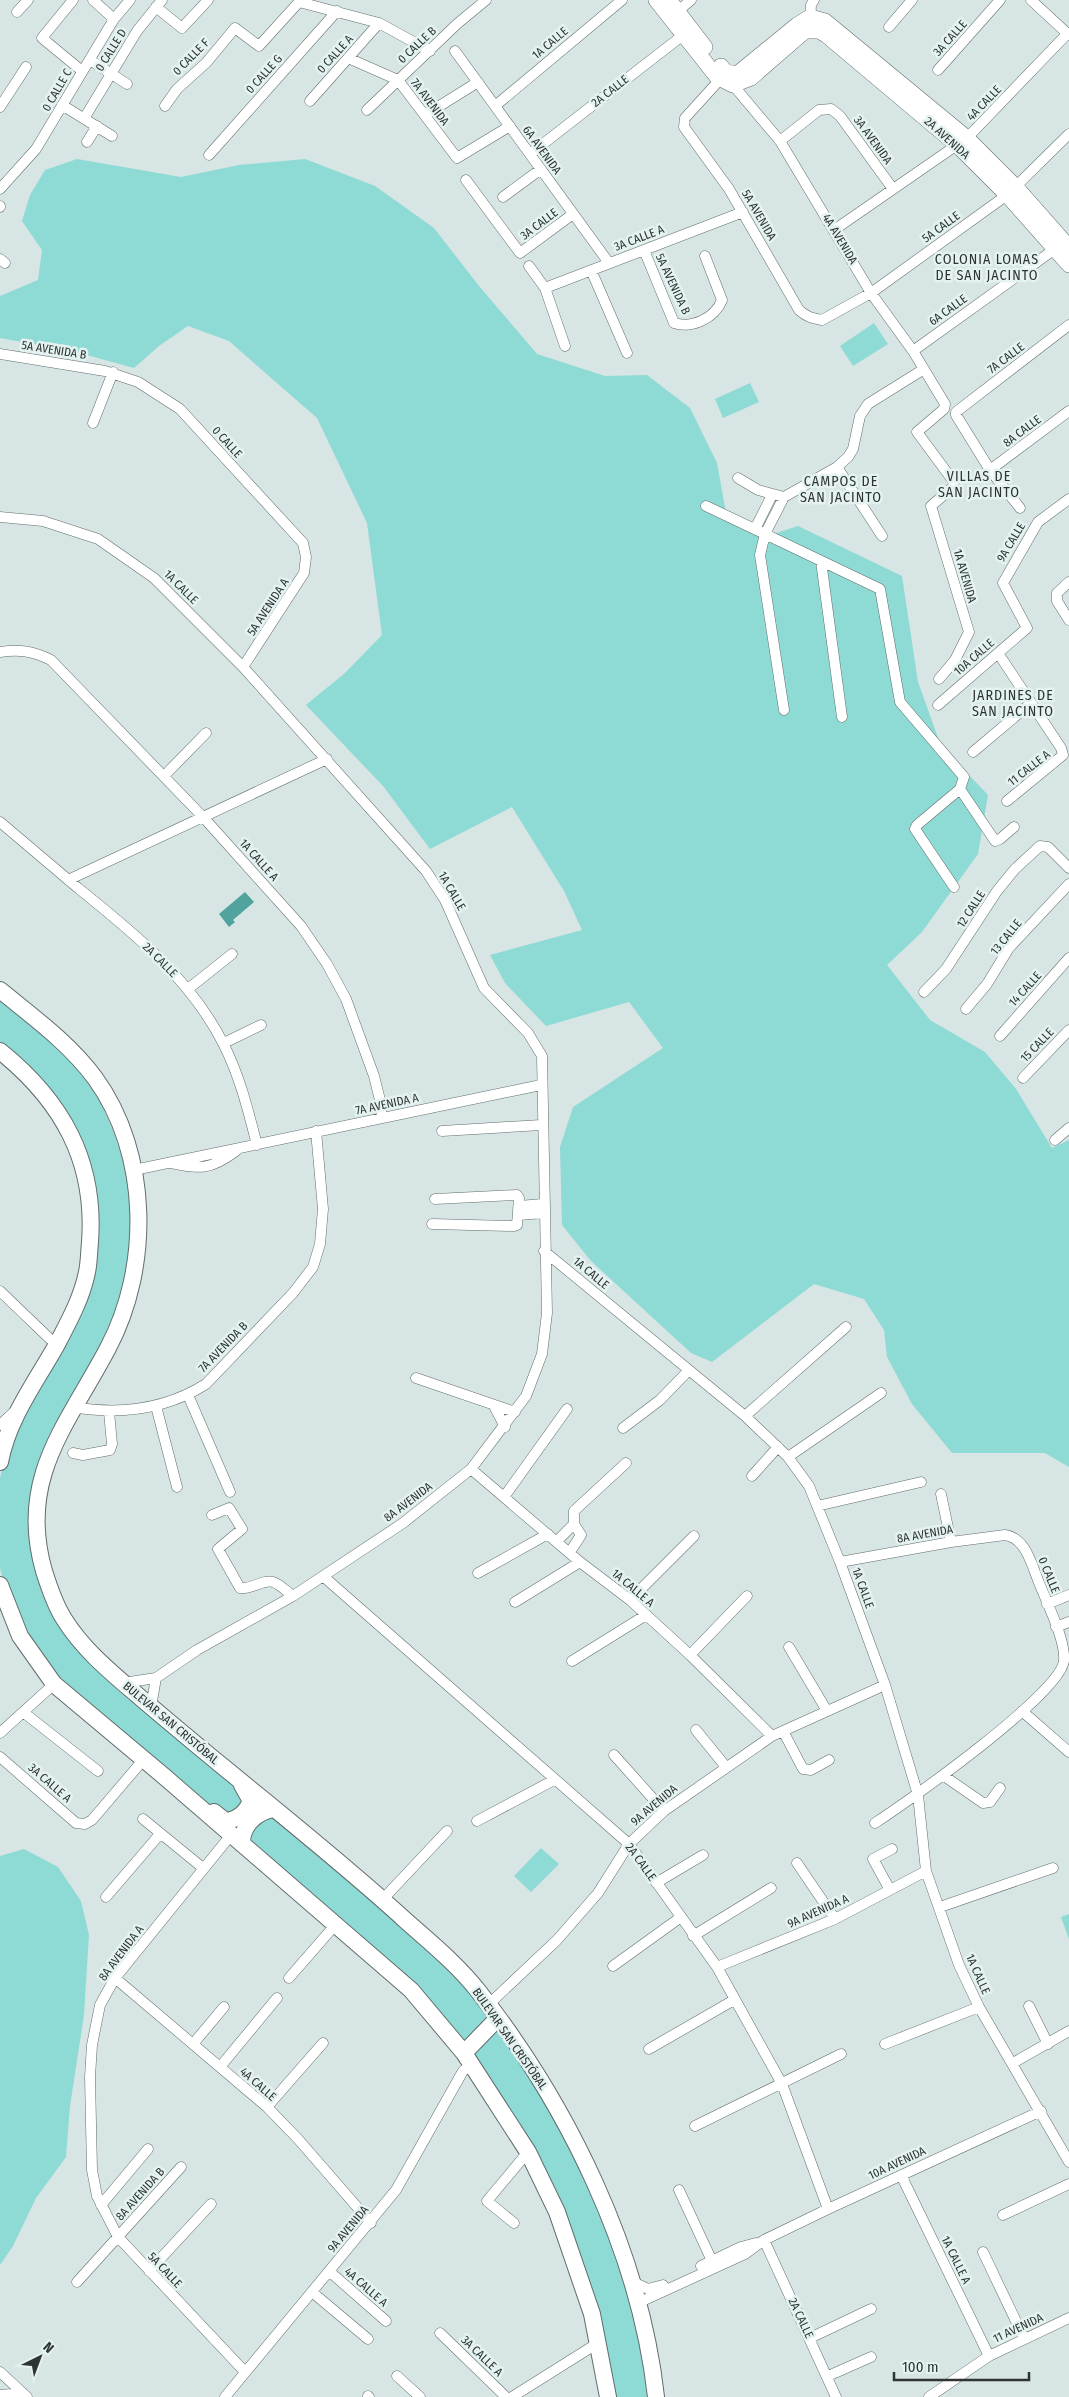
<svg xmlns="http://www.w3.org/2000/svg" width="1069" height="2397" font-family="'Fira Sans Condensed',sans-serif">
  <rect width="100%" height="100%" fill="#d7e5e4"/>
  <!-- green -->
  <path fill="#8edad5" d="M77 159 181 177 239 165 305 159 375 186 434 228 479 286 537 354 605 376 647 375 690 408 717 463 726 513 767 536 798 526 902 576 918 682 941 746 988 795 978 854 922 932 887 965 930 1020 985 1052 1016 1089 1052 1148 1069 1140V1467L1045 1453H952L912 1404 887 1357 884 1330 864 1299 814 1284 712 1362 691 1353 591 1261 562 1225 560 1147 573 1107 663 1048 629 1002 546 1026 505 983 490 955 582 930 564 891 512 807 430 849 383 786 306 705 345 673 382 635 367 523 317 418 229 341 188 326 159 346 134 368 72 351 0 338V296L38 280 42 250 22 221 30 195 45 170Z
    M874 323 888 344 853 366 840 346Z
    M750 383 759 402 723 418 715 399Z
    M0 999 72 1060 94 1087 113 1131 129 1178 133 1206 125 1289 34 1505 58 1618 183 1743 240 1791 244 1798 238 1811 224 1814 170 1778 57 1680 35 1653 5 1588 0 1568V1478L7 1447 91 1272 80 1147 0 1047Z
    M272 1813 432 1949 494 2017 464 2048 247 1841 251 1829Z
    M541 1848 559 1864 531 1892 514 1876Z
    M24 1849 58 1867 81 1901 89 1935 84 2015 70 2106 66 2157 36 2198 13 2246 0 2265V1856Z
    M1069 1914V1939L1061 1917Z
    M498 2023 556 2112 627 2273 652 2397H611L585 2276 468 2053Z"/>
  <!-- water -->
  <path fill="#51a39e" d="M245 892 254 902 233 920 235 922 229 927 219 914Z"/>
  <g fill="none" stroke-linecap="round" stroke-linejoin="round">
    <defs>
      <path id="street" d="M73 0 42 38 82 71
        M93 0 114 19
        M1031 0 1069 35
        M156 7 182 28 208 0
        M678 11 691 0
        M17 12 28 0
        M810 23 811 5 814 0
        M889 27 912 0
        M455 51 609 263
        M348 58 398 80 457 158 510 126
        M90 60 127 84
        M938 70 1000 0
        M725 74 685 118 684 127 729 189 799 310C807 317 811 318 822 320L871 293 1007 195 1069 134
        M733 80V85L780 141 871 293 913 351 945 404 944 409 917 432 954 482 953 487 931 506 969 632 955 660 939 679
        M310 101 379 23
        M62 105 112 136
        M165 106 177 89 206 63 235 28 259 46 299 2 379 23 430 51
        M495 106 622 0
        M0 107 26 67
        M367 110 457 24 486 0
        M425 115 478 82
        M85 117 137 31 162 0
        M780 141 819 110 831 109 840 116 893 189
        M87 142 97 126
        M530 154 687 32
        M209 155 337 11
        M466 180 520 253 573 214
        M0 189 36 149 114 19 130 0
        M503 197 541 169
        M0 206V207
        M834 230 967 138 1067 34
        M644 250 674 323C692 329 715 318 722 300L705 256
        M0 259 5 263
        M529 266 545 288 565 346
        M591 270 627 353
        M545 288 743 212
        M913 351 1059 246
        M0 354 105 371 138 382 180 409 303 543 306 557 304 573 243 667
        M93 423 113 372
        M837 467 882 536
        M990 470 1069 411
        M738 478 758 490 784 497 837 467 848 457 853 449 860 416 868 404 924 369
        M784 497 765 534 880 589 900 702 964 777 960 789 917 825 915 829 954 887
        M706 506 765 534 760 555 784 710
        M1020 508 990 470 956 415V412L1069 325
        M0 517 43 521 98 539 154 578 243 667 426 871 445 900 484 988 528 1033 542 1056 547 1313 542 1354 526 1396 471 1469 403 1523 293 1596 197 1650 156 1678 123 1683
        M755 529 772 495
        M821 561 842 717
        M1069 582 1057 593V601L1069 620
        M0 652C19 649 33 651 51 660L204 818 301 926 327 964 346 999 374 1076 380 1100 382 1118
        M998 653 1061 748 1063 755 1007 801
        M938 705 1027 628 1003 583 1038 522 1069 499
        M973 752 1030 704
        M164 776 206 733
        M960 789 995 841 1000 839 1014 827
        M0 822C26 844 52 866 78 888 134 933 191 979 224 1045 240 1077 248 1110 257 1145
        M68 880 327 759
        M188 989 232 954
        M924 992 946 969 997 891 1015 869 1040 846 1048 847 1069 868
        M966 1009 987 984 1009 948 1069 884
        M1000 1036 1069 958
        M224 1043 261 1025
        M1023 1078 1069 1030
        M442 1131 541 1125
        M1055 1140 1069 1128
        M171 1163C202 1169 210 1170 236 1151
        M134 1170 541 1085
        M519 1206 543 1204
        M518 1215 544 1213
        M432 1224 514 1226 517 1225 519 1198 517 1195 435 1199
        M544 1251 745 1416 788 1457 809 1486 840 1562 885 1685 918 1795 926 1871 959 1965 979 2007 1069 2162
        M0 1291 50 1339
        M416 1378 515 1412
        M188 1395 230 1492
        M156 1406 177 1487
        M494 1406 505 1427
        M72 1407C120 1415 165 1410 206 1384L293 1293 313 1267 320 1244 323 1209 316 1131
        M745 1416 846 1327
        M0 1425 14 1412
        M623 1428 660 1400 689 1370
        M73 1453 83 1455 110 1450 112 1444 109 1412
        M788 1457 881 1393
        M471 1469 580 1562 630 1600 690 1655 772 1736
        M752 1476 778 1447
        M941 1494 951 1542
        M504 1497 567 1409
        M817 1506 921 1482
        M212 1515 229 1508 242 1529 218 1549 240 1588C251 1590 263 1579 273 1582 280 1584 287 1592 293 1596
        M557 1541 574 1524
        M570 1552 581 1535 574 1524V1511L626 1463
        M840 1562 951 1542 1005 1535C1027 1538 1032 1567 1040 1585 1047 1603 1066 1641 1064 1661 1060 1694 909 1801 875 1823
        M478 1573 548 1534
        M324 1577 629 1844 717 1967 782 2084 828 2209
        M630 1600 694 1536
        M515 1602 580 1562
        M1047 1604 1069 1595
        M1056 1627 1069 1622
        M789 1647 827 1711
        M690 1655 747 1596
        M572 1661 646 1615
        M151 1707 156 1678
        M1022 1711 1069 1752
        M23 1712 98 1771
        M696 1730 726 1767
        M783 1731 803 1769 811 1770 829 1760
        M0 1733 54 1684
        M614 1755 664 1811
        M0 1757 76 1823 85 1824 92 1820 144 1759
        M944 1776 983 1803 990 1802 1000 1788
        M143 1819 203 1868
        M477 1821 554 1780
        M231 1835 115 1978 100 2005 92 2045 90 2077 92 2170 97 2196 118 2237 245 2372
        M797 1863 835 1919
        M656 1883 703 1855
        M890 1890 873 1859 892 1849
        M106 1897 160 1834
        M383 1899 447 1831
        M940 1907 1053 1868
        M693 1936 771 1888
        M613 1966 681 1917
        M717 1967 835 1919 926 1871
        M115 1978 267 2107 298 2139 371 2223
        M289 1978 336 1924
        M488 2005 557 1940 598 1893 629 1844 664 1811 772 1736 885 1685
        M1029 2006 1048 2044
        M193 2044 224 2007
        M885 2044 979 2007
        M649 2049 734 2000
        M1013 2063 1069 2031
        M220 2067 277 1998
        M267 2107 323 2043
        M695 2126 841 2054
        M901 2175 989 2356
        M679 2190 712 2261
        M101 2205 148 2149
        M1003 2215 1069 2184
        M514 2223 487 2201 528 2152
        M764 2240 836 2397
        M983 2252 1024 2338
        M701 2266 741 2247 756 2243
        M149 2271 211 2204
        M329 2271 386 2321
        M77 2282 181 2167
        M633 2282 648 2289 663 2285
        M312 2292 368 2339
        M640 2302 745 2254 764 2240 828 2209 1041 2111
        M440 2333 506 2397
        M810 2338 871 2309
        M0 2372 27 2397
        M397 2376 420 2397
        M828 2376 871 2357
        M0 2395 23 2393
        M368 2396 369 2397
        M225 2397 396 2190 463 2071 472 2064
        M512 2397 598 2343
        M929 2397 989 2356 1069 2318"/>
      <path id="secondary" d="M656 0 717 77 733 85 751 78 805 31H819L826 35 958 146 1007 195 1069 265
        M669 0 705 47
        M721 66 726 72 737 74 797 25 810 17 825 21 967 138 1016 187 1069 247"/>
      <path id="primary" d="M0 990C33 1017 69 1043 95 1078 150 1154 151 1267 108 1348 68 1424 17 1478 44 1571 49 1587 55 1605 64 1619 84 1651 113 1674 142 1699 168 1721 194 1743 221 1765 283 1816 346 1866 405 1920 431 1943 458 1965 479 1992 568 2106 640 2252 656 2397
        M0 1051C62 1101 96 1161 90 1242 89 1252 89 1263 87 1272 82 1298 68 1323 56 1346 35 1383 8 1419 0 1462
        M0 1585 20 1636 54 1684 166 1778 411 1990 464 2053 528 2152 557 2212 592 2314 608 2397
        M214 1812 225 1821C238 1820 246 1813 251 1801L242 1785
        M242 1844C241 1826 257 1811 274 1809
        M464 2053 498 2018"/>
    </defs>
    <!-- street casing -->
    <use href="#street" stroke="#616d6c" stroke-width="11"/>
    <!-- secondary casing -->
    <use href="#secondary" stroke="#616d6c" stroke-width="16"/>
    <!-- primary casing -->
    <use href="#primary" stroke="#616d6c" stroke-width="18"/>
    <!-- street -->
    <use href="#street" stroke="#fff" stroke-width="10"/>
    <!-- secondary -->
    <use href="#secondary" stroke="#fff" stroke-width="15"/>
    <!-- primary -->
    <use href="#primary" stroke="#fff" stroke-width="16"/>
  </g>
  <g text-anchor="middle" stroke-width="5" stroke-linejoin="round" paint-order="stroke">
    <!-- street labels -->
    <g font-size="12" fill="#2e3433" stroke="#e4f3f1">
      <text transform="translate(950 38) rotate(-48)" y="4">3A CALLE</text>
      <text transform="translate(550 43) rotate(-40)" y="4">1A CALLE</text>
      <text transform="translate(417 45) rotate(-43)" y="4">0 CALLE B</text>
      <text transform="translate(111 50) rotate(-58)" y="4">0 CALLE D</text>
      <text transform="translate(335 54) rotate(-48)" y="4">0 CALLE A</text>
      <text transform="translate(191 57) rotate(-45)" y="4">0 CALLE F</text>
      <text transform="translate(264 74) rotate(-48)" y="4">0 CALLE G</text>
      <text transform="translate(57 90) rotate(-60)" y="4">0 CALLE C</text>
      <text transform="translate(610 91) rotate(-38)" y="4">2A CALLE</text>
      <text transform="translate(430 102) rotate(53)" y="4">7A AVENIDA</text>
      <text transform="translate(984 103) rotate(-46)" y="4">4A CALLE</text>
      <text transform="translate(947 138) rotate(42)" y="4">2A AVENIDA</text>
      <text transform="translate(873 140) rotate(54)" y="4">3A AVENIDA</text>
      <text transform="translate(542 150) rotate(54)" y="4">6A AVENIDA</text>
      <text transform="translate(759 215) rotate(60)" y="4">5A AVENIDA</text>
      <text transform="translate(539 224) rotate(-37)" y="4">3A CALLE</text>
      <text transform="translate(941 227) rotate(-36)" y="4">5A CALLE</text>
      <text transform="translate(639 238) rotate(-21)" y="4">3A CALLE A</text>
      <text transform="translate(840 239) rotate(59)" y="4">4A AVENIDA</text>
      <text transform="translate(673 284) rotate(65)" y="4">5A AVENIDA B</text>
      <text transform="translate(948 310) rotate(-36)" y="4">6A CALLE</text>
      <text transform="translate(54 350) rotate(9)" y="4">5A AVENIDA B</text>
      <text transform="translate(1006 358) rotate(-37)" y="4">7A CALLE</text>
      <text transform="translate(1022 431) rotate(-37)" y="4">8A CALLE</text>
      <text transform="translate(227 442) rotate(48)" y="4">0 CALLE</text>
      <text transform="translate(1011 542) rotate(-59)" y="4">9A CALLE</text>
      <text transform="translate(965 576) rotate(74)" y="4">1A AVENIDA</text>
      <text transform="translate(181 587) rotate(45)" y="4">1A CALLE</text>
      <text transform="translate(268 607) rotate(-57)" y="4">5A AVENIDA A</text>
      <text transform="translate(974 657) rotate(-41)" y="4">10A CALLE</text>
      <text transform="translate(1029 768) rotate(-38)" y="4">11 CALLE A</text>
      <text transform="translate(259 860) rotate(48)" y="4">1A CALLE A</text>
      <text transform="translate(452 891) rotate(60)" y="4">1A CALLE</text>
      <text transform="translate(971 909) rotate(-57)" y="4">12 CALLE</text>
      <text transform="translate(1006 937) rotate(-51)" y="4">13 CALLE</text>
      <text transform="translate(160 960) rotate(45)" y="4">2A CALLE</text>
      <text transform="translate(1025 989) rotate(-48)" y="4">14 CALLE</text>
      <text transform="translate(1037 1045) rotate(-46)" y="4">15 CALLE</text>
      <text transform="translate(387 1104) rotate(-12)" y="4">7A AVENIDA A</text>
      <text transform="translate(591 1273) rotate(40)" y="4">1A CALLE</text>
      <text transform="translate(223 1347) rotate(-46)" y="4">7A AVENIDA B</text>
      <text transform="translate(408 1502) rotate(-37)" y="4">8A AVENIDA</text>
      <text transform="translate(925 1534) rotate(-10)" y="4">8A AVENIDA</text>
      <text transform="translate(1049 1575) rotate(68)" y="4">0 CALLE</text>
      <text transform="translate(633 1588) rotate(40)" y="4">1A CALLE A</text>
      <text transform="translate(863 1588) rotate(70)" y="4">1A CALLE</text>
      <text transform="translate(171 1723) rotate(40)" y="4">BULEVAR SAN CRISTÓBAL</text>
      <text transform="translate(50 1783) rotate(41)" y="4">3A CALLE A</text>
      <text transform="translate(654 1805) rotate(-40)" y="4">9A AVENIDA</text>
      <text transform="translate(641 1862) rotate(54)" y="4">2A CALLE</text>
      <text transform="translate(818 1911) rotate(-24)" y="4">9A AVENIDA A</text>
      <text transform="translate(121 1953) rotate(-53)" y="4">8A AVENIDA A</text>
      <text transform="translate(978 1974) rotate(66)" y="4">1A CALLE</text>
      <text transform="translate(510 2039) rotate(55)" y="4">BULEVAR SAN CRISTÓBAL</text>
      <text transform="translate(258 2084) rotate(41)" y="4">4A CALLE</text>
      <text transform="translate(897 2163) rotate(-25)" y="4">10A AVENIDA</text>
      <text transform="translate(140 2194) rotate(-48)" y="4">8A AVENIDA B</text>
      <text transform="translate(348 2229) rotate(-50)" y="4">9A AVENIDA</text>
      <text transform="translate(956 2260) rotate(64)" y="4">1A CALLE A</text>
      <text transform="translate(165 2270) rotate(47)" y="4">5A CALLE</text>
      <text transform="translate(366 2287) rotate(41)" y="4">4A CALLE A</text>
      <text transform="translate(801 2318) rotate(65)" y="4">2A CALLE</text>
      <text transform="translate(1018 2328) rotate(-25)" y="4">11 AVENIDA</text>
      <text transform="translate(482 2356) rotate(44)" y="4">3A CALLE A</text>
    </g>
    <!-- neighbourhood labels -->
    <g font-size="14" letter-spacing="1" fill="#2e3433" stroke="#e4f3f1">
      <text x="987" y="264">COLONIA LOMAS<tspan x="987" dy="16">DE SAN JACINTO</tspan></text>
      <text x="979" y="481">VILLAS DE<tspan x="979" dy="16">SAN JACINTO</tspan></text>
      <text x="841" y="486">CAMPOS DE<tspan x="841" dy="16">SAN JACINTO</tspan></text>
      <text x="1013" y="700">JARDINES DE<tspan x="1013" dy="16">SAN JACINTO</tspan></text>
    </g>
  </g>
  <!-- north arrow -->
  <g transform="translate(40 2357) rotate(42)" stroke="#e4f3f1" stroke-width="4" paint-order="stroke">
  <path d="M0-4L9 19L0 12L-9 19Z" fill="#2e3433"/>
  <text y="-8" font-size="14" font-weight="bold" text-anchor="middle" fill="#2e3433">N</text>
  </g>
  <!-- scale -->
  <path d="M894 2372v8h135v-8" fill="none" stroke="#2e3433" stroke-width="2.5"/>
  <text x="902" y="2372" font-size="15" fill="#2e3433" stroke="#e4f3f1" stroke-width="4" paint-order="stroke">100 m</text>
</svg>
